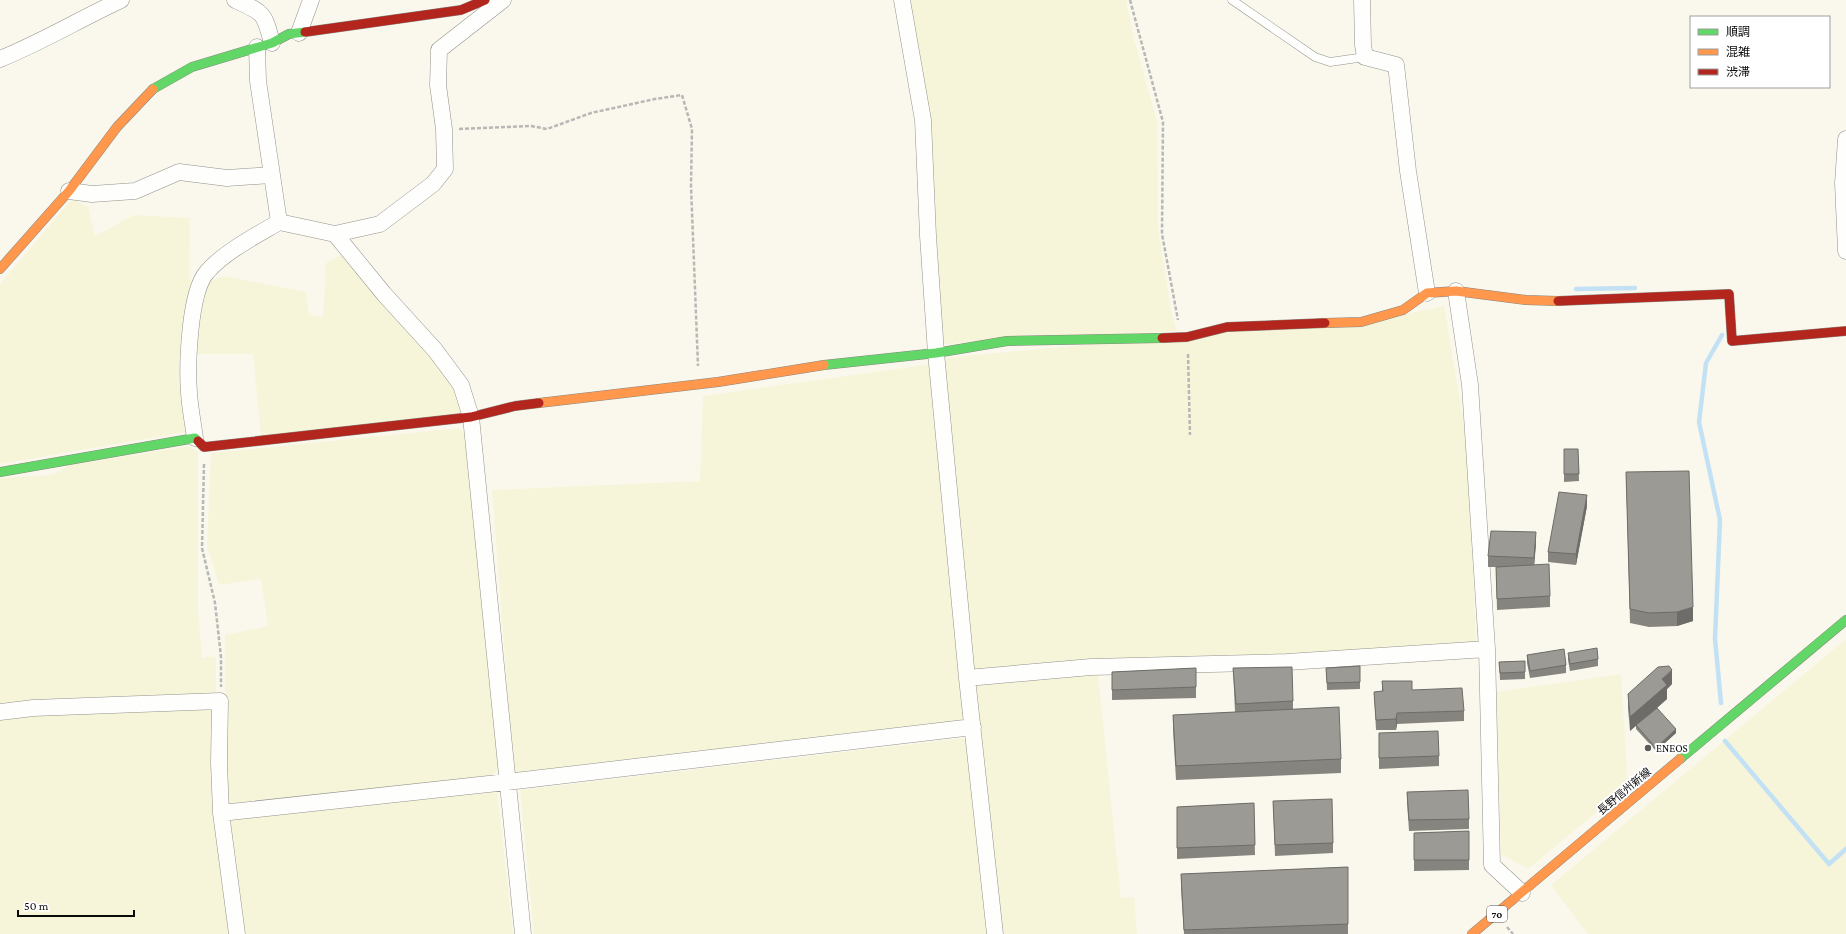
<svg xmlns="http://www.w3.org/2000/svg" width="1846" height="934" font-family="'Crimson Pro','Noto Sans JP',serif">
  <rect width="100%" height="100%" fill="#faf8ed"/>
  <!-- farmland -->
  <path fill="#f7f5d9" d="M904 0H1126L1134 39 1157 121 1158 227 1171 311 1177 331 943 344Z
    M72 199 88 207 95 236 134 215 190 218 189 276 193 285 187 432 0 464V284Z
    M343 254 369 287 456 387 461 413 261 436 253 354H197L198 307 208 282 224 276 306 292 309 315 323 317 326 263Z
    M1444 306 1468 450 1476 644 971 674 943 358 1402 315Z
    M931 364 965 720 514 775 492 490 700 481 703 396Z
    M458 428 467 434 500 768 491 777 226 804 225 635 268 626 261 579 219 585 207 546 211 453Z
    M189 446 198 452V609L202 658 216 656V698L0 710V478L52 475 70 465Z
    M1846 639V934H1588L1551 885Z
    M1621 674 1628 786 1528 869 1501 854 1496 692Z
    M1098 675 1121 898 1134 897 1137 934H1003L974 686Z
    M213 708 233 934H0V718L37 714Z
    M963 738 970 744 991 934H534L520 790Z
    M497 792 513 934H242L228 819Z"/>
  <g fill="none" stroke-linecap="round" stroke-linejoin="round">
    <!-- stream -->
    <path stroke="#c3e1f4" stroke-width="4.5" d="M1576 289 1635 288
      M1721 703 1715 639 1720 520 1699 422 1706 363 1722 335
      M1725 741 1829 864 1846 849"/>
    <defs>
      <path id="lane" d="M1232 0 1315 57 1330 62 1365 57"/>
      <path id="street" d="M235 0C264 13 264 12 272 43
        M902 0 923 120 928 236 936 353 967 678 995 934
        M1362 0 1363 45 1365 57 1396 65 1408 171 1427 293
        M299 33 311 0
        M0 59C42 42 80 19 121 0
        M1846 139 1843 183 1846 251
        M69 191 92 194 135 191 179 172 227 178 271 175
        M279 222 335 234 380 224 433 184 445 169 444 129 438 85 439 50 503 0
        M335 234 384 294 435 350 461 385 471 417 523 934
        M1456 291 1470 385 1487 649 1492 865 1522 893
        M195 438C193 423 190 408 189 393 187 366 189 292 207 272 224 252 257 235 279 222L258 81 257 47
        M967 678 1091 667 1287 662 1487 649
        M0 712 33 708 220 701 219 763 221 813 507 782 973 727
        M221 813 237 934"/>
      <path id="fast" d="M153 89 192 67 272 43 289 34 305 32
        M824 365 936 353 1007 341 1162 338
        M0 472 195 438 198 441
        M1680 759 1846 620"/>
      <path id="slow" d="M0 269 69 191 117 127 153 89
        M1325 323 1361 322 1403 310 1427 293 1456 291 1526 300 1558 301
        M539 403 718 382 824 365
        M1472 934 1680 759"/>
      <path id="jam" d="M305 32 461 10 485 0
        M1558 301 1729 294 1732 341 1846 331
        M1162 338 1187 337 1227 327 1325 323
        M198 441 204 447 471 417 515 406 539 403"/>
    </defs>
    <!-- lane casing -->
    <use href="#lane" stroke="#92918c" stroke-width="9"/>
    <!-- street casing -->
    <use href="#street" stroke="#92918c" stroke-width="17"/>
    <!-- fast casing -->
    <use href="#fast" stroke="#898883" stroke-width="10"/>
    <!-- slow casing -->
    <use href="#slow" stroke="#898883" stroke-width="10"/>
    <!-- jam casing -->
    <use href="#jam" stroke="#898883" stroke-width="10"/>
    <!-- path -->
    <path stroke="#b7b7b5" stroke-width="2.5" stroke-dasharray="4 2" stroke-linecap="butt" d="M1130 0 1163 122 1162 234 1178 320
      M459 129 531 126 547 129 591 113 655 99 682 95 692 129 691 186 698 366
      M1188 354 1190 435
      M204 464 202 548 215 603 221 657V687
      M1507 927 1513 934"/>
    <!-- lane -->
    <use href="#lane" stroke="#fefefc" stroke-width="8"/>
    <!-- street -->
    <use href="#street" stroke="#fefefc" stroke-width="16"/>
    <!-- fast -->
    <use href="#fast" stroke="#63d668" stroke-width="9"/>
    <!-- slow -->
    <use href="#slow" stroke="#ff974d" stroke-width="9"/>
    <!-- jam -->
    <use href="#jam" stroke="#b3261e" stroke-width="9"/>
  </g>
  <!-- wall -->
  <path fill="#86847f" d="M1564 449H1578L1579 481 1564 482Z
    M1626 472 1693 621 1677 626 1649 627 1630 623Z
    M1587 506 1576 565 1548 562V552Z
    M1536 543 1534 565 1550 596V607L1497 610 1496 567H1488V556Z
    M1568 653 1598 659V666L1570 671 1568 660Z
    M1527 655 1566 665V673L1530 678 1527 663Z
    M1525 661V679L1500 680 1499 662Z
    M1360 666V689L1327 690 1326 668Z
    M1196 668V698L1112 700V672Z
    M1233 668 1293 701V710L1341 759V773L1176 780 1173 729V715L1235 712Z
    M1382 681 1412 690 1464 711V721L1397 724 1396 730H1376L1374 692 1382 691Z
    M1672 684 1667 689V699L1657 708 1676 733 1656 751 1636 729V725L1630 731 1628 708V694Z
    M1379 733 1439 756V766L1379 769Z
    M1407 792 1469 819V829L1409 831 1407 802Z
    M1273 801 1333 843V853L1275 856Z
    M1254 803 1255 855 1177 859V807Z
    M1469 831V870L1414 871V833Z
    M1348 867V934H1184L1181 888V874Z"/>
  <!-- shaded-wall -->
  <path fill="#6d6c68" d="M1587 495V506L1576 565V554Z
    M1536 532V543L1534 568V558Z
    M1693 607V621L1677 626V612Z
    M1672 670V684L1667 689V699L1630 731V717L1662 679Z
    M1397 713V724L1396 730V719Z
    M1676 729V733L1656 751V748Z"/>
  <!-- building -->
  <path fill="#9c9a94" stroke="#6d6c68" d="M1564 449H1578L1579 474H1564Z
    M1689 471 1693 607 1677 612 1649 613 1630 609 1626 472Z
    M1559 492 1587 495 1576 554 1548 552Z
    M1491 531 1536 532 1534 558 1488 556Z
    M1549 564 1550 596 1497 599 1496 567Z
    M1597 648 1598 659 1570 664 1568 653Z
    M1564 649 1566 665 1530 671 1527 655Z
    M1525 661V672L1500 673 1499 662Z
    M1360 666V682L1327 683 1326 668Z
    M1669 666 1672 670 1662 679 1667 685 1630 717 1628 694 1658 667Z
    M1292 667 1293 701 1236 704 1233 668Z
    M1196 668V687L1112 690V672Z
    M1382 681H1412V690L1462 688 1464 711 1397 713 1396 719 1376 720 1374 692 1383 691Z
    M1339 707 1341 759 1176 766 1173 715Z
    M1657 708 1676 729 1656 748 1636 725Z
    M1438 731 1439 756 1379 758V733Z
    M1468 790 1469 819 1409 820 1407 792Z
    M1332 799 1333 843 1275 845 1273 801Z
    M1254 803 1255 845 1177 848V807Z
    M1469 831V860H1414V833Z
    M1348 867V924L1184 930 1181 874Z"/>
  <!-- markers -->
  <circle fill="#5e5d59" stroke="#fff" stroke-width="1.5" cx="1648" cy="748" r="4"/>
  <g text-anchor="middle" stroke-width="4" stroke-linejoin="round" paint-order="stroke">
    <!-- shield labels -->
    <rect fill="#fff" stroke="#545454" stroke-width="1" x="1487" y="906" width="20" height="16" rx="3"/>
    <g font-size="10" font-weight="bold" fill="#0a0a0a">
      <text x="1497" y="918">70</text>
    </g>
    <!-- poi labels -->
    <g font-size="11" fill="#0a0a0a" stroke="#fff" text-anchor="start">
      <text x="1656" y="752">ENEOS</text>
    </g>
    <!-- street labels -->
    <g font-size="11" fill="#0a0a0a" stroke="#fff">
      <text transform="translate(1624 791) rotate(-40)" y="4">長野信州新線</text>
    </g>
  </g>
  <!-- legend -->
  <rect x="1690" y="16" width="140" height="72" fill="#ffffff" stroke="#9d9d9d"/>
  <rect x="1698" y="29" width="20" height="6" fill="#63d668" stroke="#9d9d9d"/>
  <text x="1726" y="36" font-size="12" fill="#0a0a0a">順調</text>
  <rect x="1698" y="49" width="20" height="6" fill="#ff974d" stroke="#9d9d9d"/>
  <text x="1726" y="56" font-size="12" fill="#0a0a0a">混雑</text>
  <rect x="1698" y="69" width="20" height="6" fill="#b3261e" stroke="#9d9d9d"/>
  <text x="1726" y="76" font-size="12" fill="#0a0a0a">渋滞</text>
  <!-- scale -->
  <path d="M18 910v6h116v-6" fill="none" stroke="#0a0a0a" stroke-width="2"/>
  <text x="24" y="910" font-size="12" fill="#0a0a0a" stroke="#ffffff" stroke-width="3" paint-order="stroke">50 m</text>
</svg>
